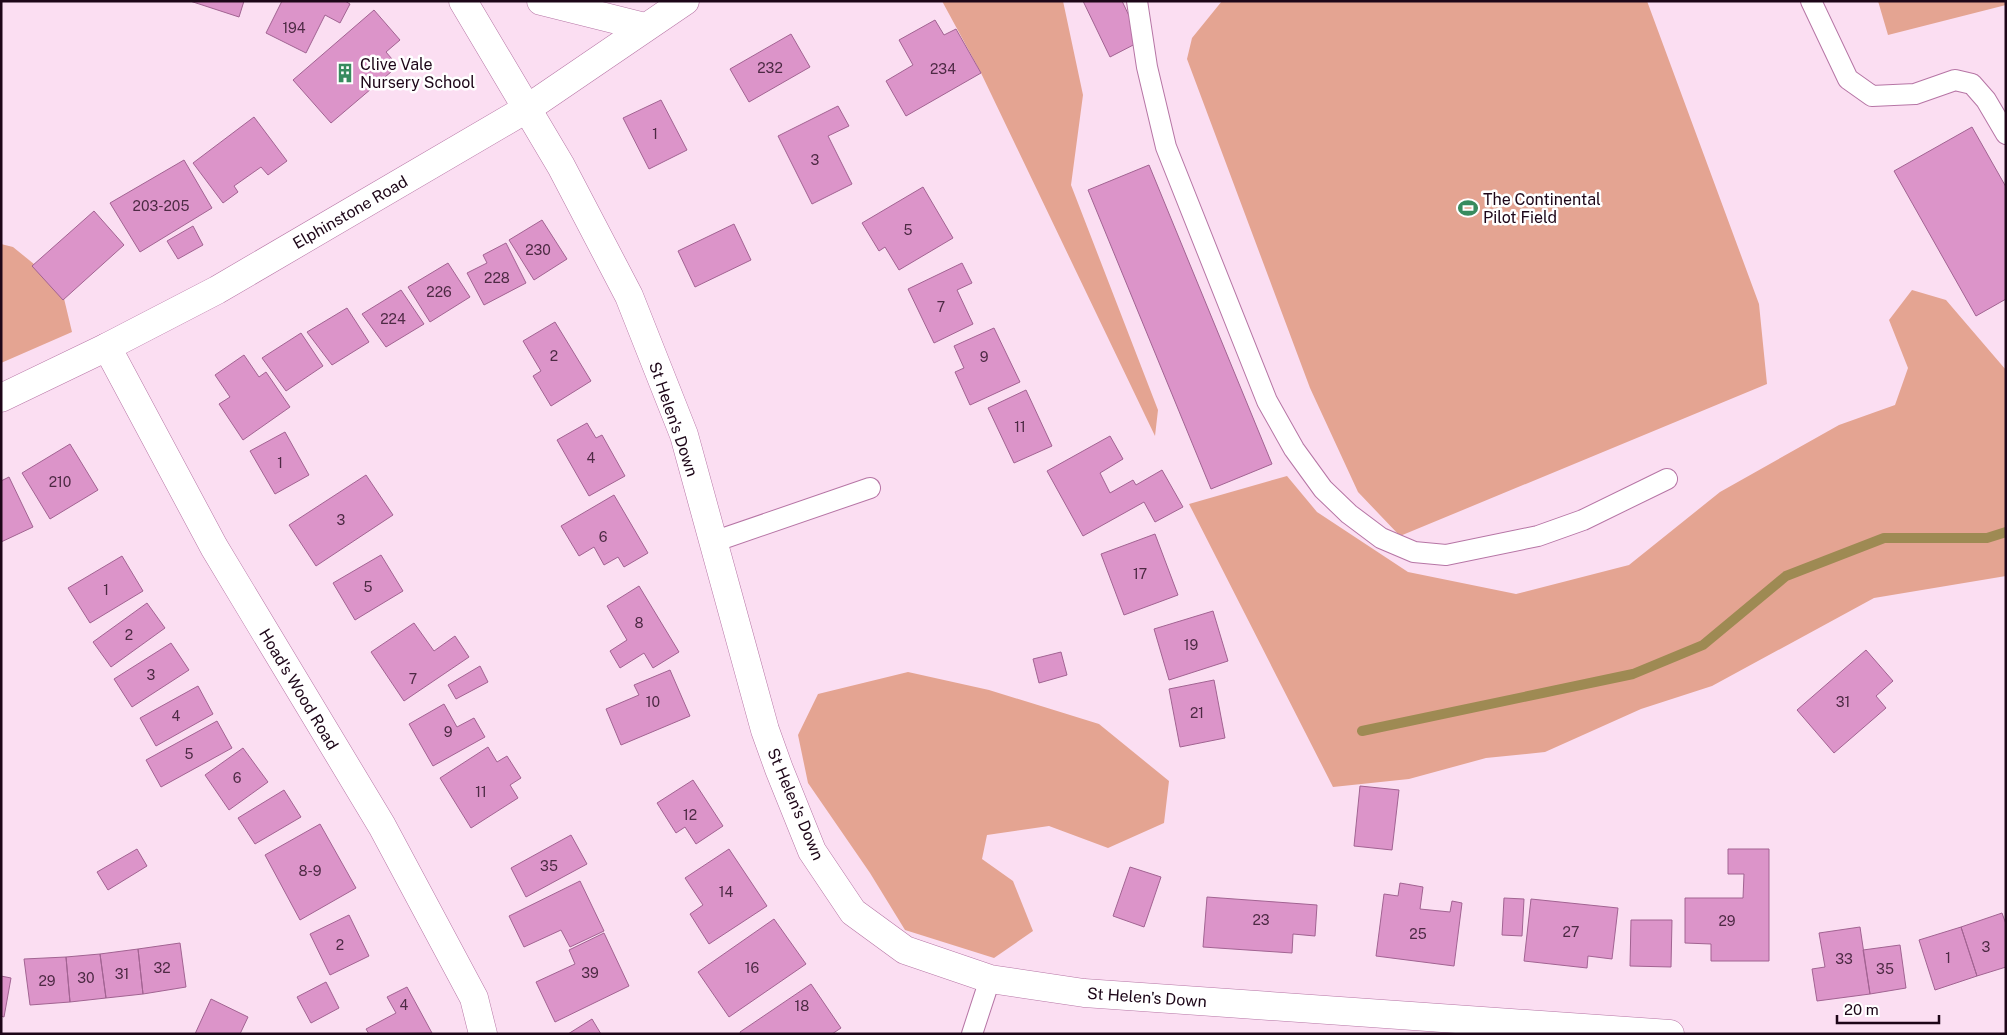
<svg xmlns="http://www.w3.org/2000/svg" width="2007" height="1035" font-family="'Public Sans',sans-serif">
  <rect width="100%" height="100%" fill="#fbdef2"/>
  <!-- green -->
  <path fill="#e4a492" d="M942 1H1063L1083 95 1071 185 1158 410 1155 436 981 73Z
    M1222 1H1647L1759 304 1767 384 1400 536 1358 492 1310 388 1187 59 1192 38Z
    M1878 1H2006V5L1888 35Z
    M1 244 13 247 61 286 72 332 1 363Z
    M1912 290 1946 300 2006 370V576L1874 598 1712 686 1641 709 1545 752 1486 758 1409 779 1333 787 1189 504 1287 476 1317 512 1408 572 1516 594 1629 565 1720 492 1839 425 1895 405 1908 368 1889 320Z
    M908 672 989 690 1099 724 1169 781 1164 823 1108 848 1049 826 987 835 982 859 1013 881 1033 931 994 958 905 930 870 873 808 783 798 735 818 694Z"/>
  <g fill="none" stroke-linecap="round" stroke-linejoin="round">
    <!-- stream -->
    <path stroke="#9e8a53" stroke-width="10" d="M1362 731 1633 674 1703 645 1786 576 1884 538H1987L2006 532"/>
  </g>
  <!-- building -->
  <path fill="#dc94c9" stroke="#a26392" d="M190 1H244L239 17Z
    M282 1H345L350 4 340 23 325 15 306 53 266 33Z
    M1083 1H1122L1141 41 1110 57Z
    M374 10 400 40 386 52 398 66 331 123 293 80Z
    M935 20 944 35 956 29 981 73 906 116 886 81 913 65 899 40Z
    M791 34 810 67 749 102 730 69Z
    M661 100 687 150 649 169 623 118Z
    M838 106 849 126 828 136 852 184 812 204 778 136Z
    M254 117 287 161 268 175 261 167 234 186 238 192 223 203 193 163Z
    M1972 127 2006 187V299L1976 316 1894 171Z
    M184 160 212 208 140 252 110 203Z
    M1149 165 1272 464 1211 489 1088 190Z
    M923 187 953 238 899 270 885 247 879 251 862 223Z
    M94 211 124 245 63 300 32 266Z
    M542 220 567 259 534 280 509 240Z
    M734 224 751 260 695 287 678 251Z
    M193 226 203 245 178 259 167 241Z
    M506 243 526 283 484 305 467 273 487 263 483 255Z
    M448 263 470 297 430 322 408 287Z
    M962 263 972 283 957 290 973 324 934 343 908 289Z
    M401 290 424 324 386 347 362 314Z
    M347 308 369 342 332 365 307 332Z
    M555 322 591 381 551 406 533 376 541 371 523 341Z
    M994 328 1020 382 970 405 955 372 964 368 954 346Z
    M301 333 323 366 286 391 262 358Z
    M244 355 259 377 266 372 290 407 243 440 219 404 230 397 215 375Z
    M1026 390 1052 446 1014 463 988 408Z
    M587 423 596 438 602 435 625 476 589 496 557 440Z
    M285 432 309 475 275 494 250 451Z
    M1110 436 1123 459 1100 473 1110 493 1133 480 1136 485 1162 470 1183 507 1155 522 1144 502 1083 536 1047 471Z
    M70 444 98 490 50 519 22 473Z
    M366 475 393 515 316 566 289 525Z
    M9 477 33 527 1 542V481Z
    M614 495 648 553 624 567 618 557 604 565 594 547 579 556 561 526Z
    M1155 534 1178 595 1124 615 1101 554Z
    M381 555 403 591 355 620 333 583Z
    M122 556 143 591 90 623 68 588Z
    M639 586 679 652 653 668 644 653 620 668 610 651 627 640 607 606Z
    M147 603 165 628 111 667 93 642Z
    M1213 611 1228 661 1169 680 1154 629Z
    M414 623 434 651 455 636 469 657 404 701 371 652Z
    M171 643 189 670 132 707 114 679Z
    M1866 650 1893 681 1876 696 1886 708 1834 753 1797 710Z
    M1061 652 1067 675 1039 683 1033 659Z
    M480 666 488 682 456 699 448 685Z
    M670 670 690 716 621 745 606 709 639 695 634 685Z
    M1214 680 1225 738 1180 747 1169 689Z
    M198 686 213 714 156 746 140 718Z
    M444 704 457 727 474 718 485 737 433 766 409 724Z
    M217 721 232 748 161 787 146 760Z
    M488 747 497 762 507 756 521 778 510 785 518 798 471 828 440 778Z
    M243 748 268 782 229 810 205 775Z
    M693 780 723 826 696 844 685 827 676 833 657 803Z
    M1360 786 1399 790 1392 850 1354 846Z
    M284 790 301 817 255 844 238 818Z
    M320 824 356 888 300 920 265 855Z
    M571 835 587 864 526 897 511 868Z
    M137 849 147 866 108 890 97 872Z
    M729 849 767 906 709 944 690 914 703 905 685 878Z
    M1728 849H1769V961H1711V944L1685 943V898H1743L1744 874H1728Z
    M1130 867 1161 877 1144 927 1113 916Z
    M580 881 604 931 570 947 561 930 524 947 509 916Z
    M1400 883 1423 887 1420 909 1450 912 1452 901 1462 903 1454 966 1376 956 1384 894 1398 896Z
    M1207 897 1317 905 1315 936 1293 934 1292 953 1203 947Z
    M1504 898 1524 899 1522 936 1502 935Z
    M1531 899 1618 908 1612 959 1588 956 1587 968 1524 961Z
    M2002 913 2006 924V967L1977 976 1961 927Z
    M349 915 369 956 330 975 310 934Z
    M774 919 806 964 729 1017 698 972Z
    M1631 920H1672L1671 967 1630 966Z
    M1860 927 1870 994 1817 1001 1812 969 1825 967 1819 933Z
    M1961 927 1977 976 1935 990 1919 940Z
    M604 933 629 986 555 1022 536 982 575 964 569 950Z
    M180 943 186 987 143 994 138 949Z
    M1900 945 1906 988 1870 994 1863 950Z
    M138 949 143 994 106 998 100 954Z
    M100 954 106 998 70 1002 66 957Z
    M66 957 70 1002 30 1005 24 959Z
    M1 976 11 978 4 1017 1 1016Z
    M326 982 339 1008 311 1023 297 997Z
    M811 984 841 1028 832 1034H741L740 1032Z
    M407 987 432 1033 369 1034 366 1029 396 1013 387 997Z
    M211 999 248 1017 240 1034H195Z
    M592 1019 601 1034H568Z"/>
  <g fill="none" stroke-linecap="round" stroke-linejoin="round">
    <defs>
      <path id="lane" d="M1137 1 1147 67 1166 147 1267 401 1294 449 1323 489 1349 514 1381 538 1414 552 1446 555 1538 536 1583 520 1667 479
        M1811 1 1848 79 1872 96 1915 94 1955 80 1972 84 1986 100 2006 134
        M713 542 870 488
        M972 1034 990 979"/>
      <path id="street" d="M463 1 561 166 629 296 684 435 765 730 779 769 812 851 853 912 905 950 990 979 1084 993 1670 1034
        M541 1 645 27
        M107 347 214 547 382 826 474 998 483 1034"/>
      <path id="secondary" d="M1 398 107 347 217 290 528 108 685 1"/>
    </defs>
    <!-- lane casing -->
    <use href="#lane" stroke="#b675a5" stroke-width="22"/>
    <!-- street casing -->
    <use href="#street" stroke="#b675a5" stroke-width="29"/>
    <!-- secondary casing -->
    <use href="#secondary" stroke="#b675a5" stroke-width="29"/>
    <!-- lane -->
    <use href="#lane" stroke="#fff" stroke-width="20"/>
    <!-- street -->
    <use href="#street" stroke="#fff" stroke-width="28"/>
    <!-- secondary -->
    <use href="#secondary" stroke="#fff" stroke-width="28"/>
  </g>
  <!-- icons -->
  <defs>
    <symbol id="building-bare" viewBox="-9 -9 18 18"><path d="M-4-6H4V6H1V3H-1V6H-4ZM-2.5-4.3h1.7v1.8h-1.7ZM.8-4.3h1.7v1.8H.8ZM-2.5-1h1.7V.8h-1.7ZM.8-1h1.7V.8H.8Z" fill="#378b5e" stroke="#fff" stroke-width="2.5" paint-order="stroke"/></symbol>
    <symbol id="stadium-bare" viewBox="-9 -9 18 18"><path d="M0-5a6.5 5 0 1 0 0 10a6.5 5 0 1 0 0-10ZM-3.5-1.8h7v3.6h-7Z" fill="#378b5e" stroke="#fff" stroke-width="2.5" paint-order="stroke"/></symbol>
  </defs>
  <g fill-rule="evenodd">
    <use href="#building-bare" x="331" y="59" width="28" height="28"/>
    <use href="#stadium-bare" x="1454" y="194" width="28" height="28"/>
  </g>
  <g text-anchor="middle" stroke-width="5" stroke-linejoin="round" paint-order="stroke">
    <!-- number labels -->
    <g font-size="14" fill="#4d2a44">
      <text x="294" y="33">194</text>
      <text x="770" y="73">232</text>
      <text x="943" y="74">234</text>
      <text x="655" y="139">1</text>
      <text x="815" y="165">3</text>
      <text x="161" y="211">203-205</text>
      <text x="908" y="235">5</text>
      <text x="538" y="255">230</text>
      <text x="497" y="283">228</text>
      <text x="439" y="297">226</text>
      <text x="941" y="312">7</text>
      <text x="393" y="324">224</text>
      <text x="554" y="361">2</text>
      <text x="984" y="362">9</text>
      <text x="1020" y="432">11</text>
      <text x="591" y="463">4</text>
      <text x="280" y="468">1</text>
      <text x="60" y="487">210</text>
      <text x="341" y="525">3</text>
      <text x="603" y="542">6</text>
      <text x="1140" y="579">17</text>
      <text x="368" y="592">5</text>
      <text x="106" y="595">1</text>
      <text x="639" y="628">8</text>
      <text x="129" y="640">2</text>
      <text x="1191" y="650">19</text>
      <text x="151" y="680">3</text>
      <text x="413" y="684">7</text>
      <text x="653" y="707">10</text>
      <text x="1843" y="707">31</text>
      <text x="1197" y="718">21</text>
      <text x="176" y="721">4</text>
      <text x="448" y="737">9</text>
      <text x="189" y="759">5</text>
      <text x="237" y="783">6</text>
      <text x="481" y="797">11</text>
      <text x="690" y="820">12</text>
      <text x="549" y="871">35</text>
      <text x="310" y="876">8-9</text>
      <text x="726" y="897">14</text>
      <text x="1261" y="925">23</text>
      <text x="1727" y="926">29</text>
      <text x="1571" y="937">27</text>
      <text x="1418" y="939">25</text>
      <text x="340" y="950">2</text>
      <text x="1986" y="952">3</text>
      <text x="1948" y="963">1</text>
      <text x="1844" y="964">33</text>
      <text x="162" y="973">32</text>
      <text x="752" y="973">16</text>
      <text x="1885" y="974">35</text>
      <text x="590" y="978">39</text>
      <text x="122" y="979">31</text>
      <text x="86" y="983">30</text>
      <text x="47" y="986">29</text>
      <text x="404" y="1010">4</text>
      <text x="802" y="1011">18</text>
    </g>
    <!-- poi labels -->
    <g font-size="16" fill="#1d0618" stroke="#fff" text-anchor="start">
      <text x="360" y="70">Clive Vale<tspan x="360" dy="18">Nursery School</tspan></text>
      <text x="1483" y="205">The Continental<tspan x="1483" dy="18">Pilot Field</tspan></text>
    </g>
    <!-- street labels -->
    <g font-size="16" fill="#1d0618" stroke="#fff">
      <text transform="translate(350 212) rotate(-30)" y="6">Elphinstone Road</text>
      <text transform="translate(674 419) rotate(71)" y="6">St Helen's Down</text>
      <text transform="translate(299 689) rotate(59)" y="6">Hoad's Wood Road</text>
      <text transform="translate(796 804) rotate(67)" y="6">St Helen's Down</text>
      <text transform="translate(1147 997) rotate(4)" y="6">St Helen's Down</text>
    </g>
  </g>
  <!-- border -->
  <rect width="2007" height="1035" fill="none" stroke="#1d0618" stroke-width="5"/>
  <!-- scale -->
  <path d="M1837 1015v8h102v-8" fill="none" stroke="#1d0618" stroke-width="2.5"/>
  <text x="1844" y="1015" font-size="15" fill="#1d0618" stroke="#ffffff" stroke-width="4" paint-order="stroke">20 m</text>
</svg>
